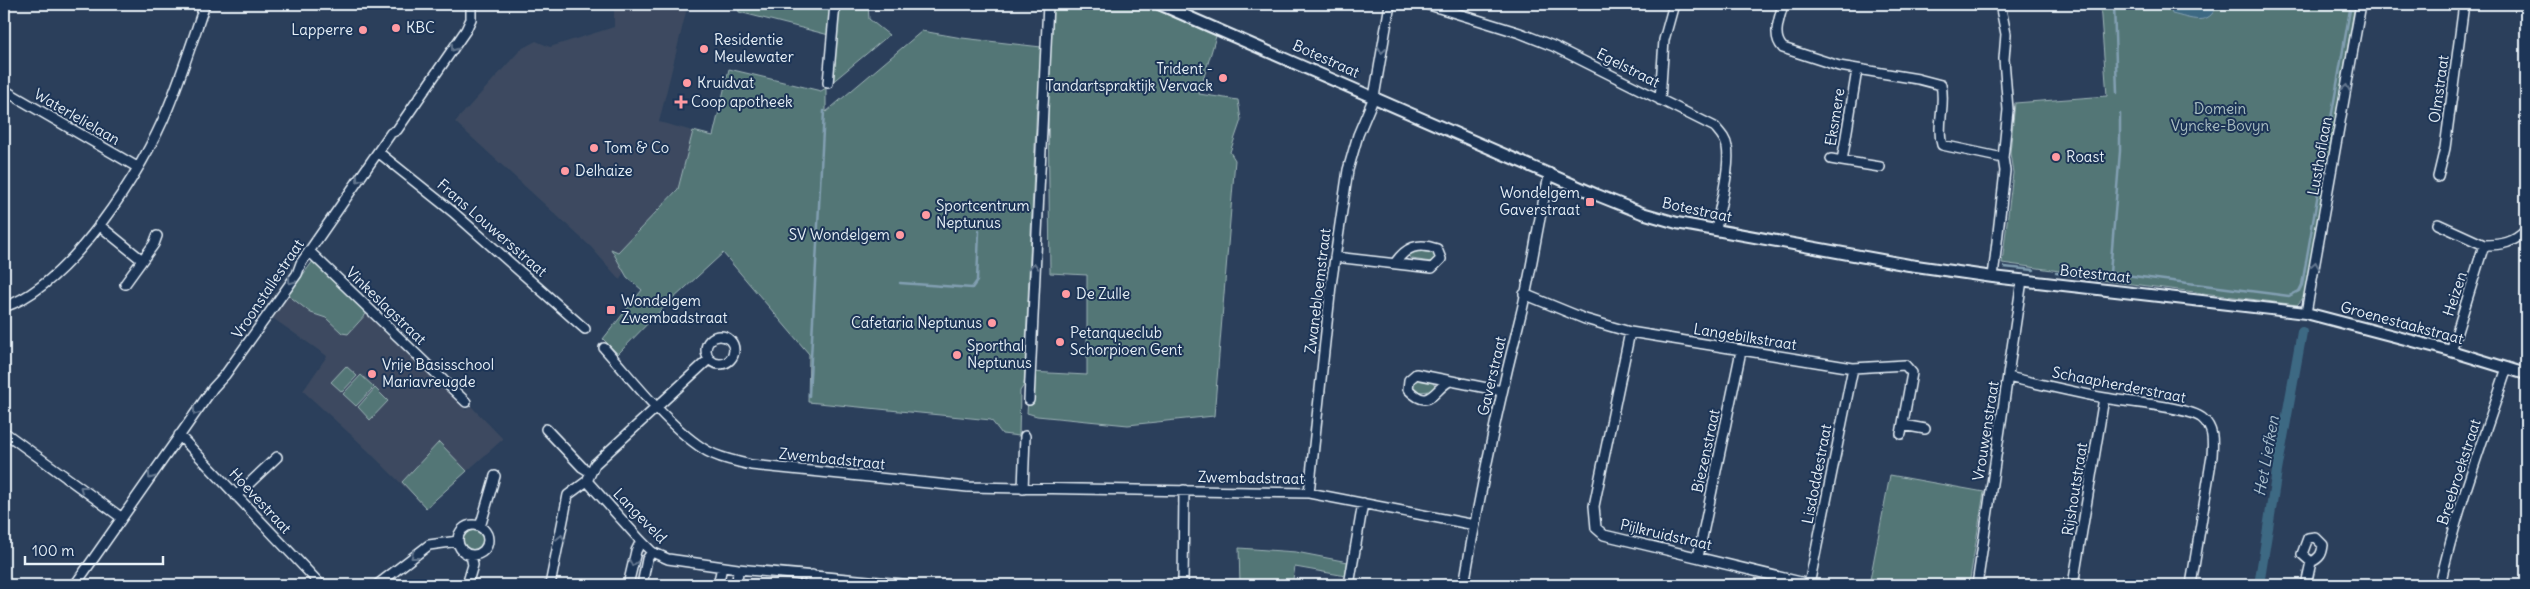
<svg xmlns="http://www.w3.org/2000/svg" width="2530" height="589" font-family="Delius,sans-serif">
  <rect width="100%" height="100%" fill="#2b3f5b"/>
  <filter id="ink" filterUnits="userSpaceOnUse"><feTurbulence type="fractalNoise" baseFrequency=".02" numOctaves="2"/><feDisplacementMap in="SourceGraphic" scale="10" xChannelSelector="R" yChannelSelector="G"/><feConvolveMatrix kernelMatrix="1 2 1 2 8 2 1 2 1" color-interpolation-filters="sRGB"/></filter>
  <g filter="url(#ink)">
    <!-- built -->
    <path fill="#3c4a60" d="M614 4H688L659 122 693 131 678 188 618 252 611 249 624 271 620 280 591 247 455 122 521 49 536 41 550 47 614 27Z
      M313 261 466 410 471 406 503 439 426 508 360 443 303 391 327 356 271 317Z"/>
    <!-- green -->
    <path fill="#537676" stroke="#9eb4b7" d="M737 4H832L829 35 739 12Z
      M838 4H868L869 19 889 35 830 84Z
      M1053 4H1143L1216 36 1199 94 1238 100 1241 120 1230 152 1235 160 1214 416 1128 425 1037 416 1027 413 1030 372 1087 375V275L1050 273 1048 103 1037 102 1024 385 1020 391 1019 436 1002 434 991 420 808 402 809 354 723 253 659 312 618 354 603 339 642 290 627 277 611 249 618 252 678 189 693 131 713 136 729 69 821 91 826 88V112L922 31 962 38 1050 48Z
      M2100 4H2355L2305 296 2297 305 2092 279 2093 272 2088 275 2002 263 2013 173 2010 153 2015 103 2107 96Z
      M1411 250 1435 253V258L1431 262 1412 259 1408 256Z
      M313 261 367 313 348 334 342 333 326 318 311 313 288 295Z
      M346 366 357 376 342 392 331 382Z
      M361 375 374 387 356 406 343 394Z
      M1417 378 1432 381 1436 388 1432 391 1416 392 1412 384Z
      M375 388 388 401 370 420 358 407Z
      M439 442 467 471 426 508 402 482Z
      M1890 475 1984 492 1969 585H1869Z
      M461 540a11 11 0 1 1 22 0a11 11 0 1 1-22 0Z
      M1239 548 1296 552 1348 562 1346 576 1295 567 1292 585H1240Z"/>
    <!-- water -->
    <path fill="#3e6983" stroke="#829fb2" d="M2169 4H2217C2210 28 2190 18 2172 14Z"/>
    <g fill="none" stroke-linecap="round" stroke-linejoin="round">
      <!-- stream -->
      <path stroke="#829fb2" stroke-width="2.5" d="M2114 4 2117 93
        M2120 114V151L2110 273 2289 296 2299 291 2302 285 2351 4
        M2004 267 2034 270
        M2056 273 2087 277
        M900 283 972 288 977 281 979 231
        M809 396 824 111"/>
      <!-- canal -->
      <path stroke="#3e6983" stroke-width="10" d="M2259 585 2277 471 2302 332"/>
      <defs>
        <path id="minor" d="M1426 4 1520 33 1553 46 1715 127C1720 133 1726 139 1727 147 1731 167 1719 209 1716 230
          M1783 4C1780 18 1771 36 1783 48L1839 66 1918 79 1941 85C1946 105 1936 126 1942 145L2003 158
          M1857 70 1842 161 1880 167
          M828 83 835 4
          M4 90 137 167
          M1660 100 1664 40 1674 4
          M378 152 453 212 585 329
          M1831 159 1842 161
          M2438 177 2445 148 2464 4
          M2438 224 2484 245
          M99 225 142 260
          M309 251 466 402
          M1335 257 1432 268 1441 259 1437 249C1418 242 1406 247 1395 263
          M1993 277 2005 171 2003 158 2008 110 2004 59 2006 34 2000 4
          M125 284 154 244 157 236
          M1524 294 1585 319 1630 332 1853 368 1905 365 1912 373 1901 434
          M4 307C70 285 143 171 168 108 182 74 193 39 205 4
          M2306 313 2361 4
          M1630 332 1594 506 1596 528 1604 535 1809 584
          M706 350a14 14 0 1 1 28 0a14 14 0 1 1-28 0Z
          M604 348C633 380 671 430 707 451 721 459 736 461 751 465L968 487 1309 493 1475 525
          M2451 351 2484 245C2502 245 2514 243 2526 230
          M2008 377C2040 384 2073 392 2105 398 2126 402 2189 407 2202 418 2214 428 2213 441 2212 456L2191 585
          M1448 382C1433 391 1429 411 1408 389L1409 380 1416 374 1502 391
          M1029 400 1048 4
          M1903 425 1925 429
          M546 429 582 467 590 472
          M4 432 122 518
          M179 435 321 585
          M587 481 641 541 652 552 668 559 738 569 913 585
          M587 481 595 464 709 359
          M1023 489 1025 436
          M1309 493 1331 285 1348 170 1358 135 1374 97 1390 4
          M236 496 277 457
          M458 540a15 15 0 1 1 30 0a15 15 0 1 1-30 0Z
          M480 527 495 476
          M2315 537 2323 545C2322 554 2320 558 2311 562L2302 554 2308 538Z
          M1698 557 1741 351
          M812 575V585
          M75 585 213 388 225 375 297 274 301 263 391 133 397 130 466 30 471 19V4
          M377 585 429 545 458 541
          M467 585 473 565 471 555
          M550 585 568 495 587 481
          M628 585 636 551 641 541
          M642 585 647 559 652 552
          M718 585 722 567
          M737 585 738 569
          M1183 585 1184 490
          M1349 585 1363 503
          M1464 585C1479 497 1497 409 1519 322 1532 273 1537 222 1550 173
          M1809 585 1853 368
          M1977 585 2022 280
          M2073 585 2104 398
          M2306 585 2311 562
          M2440 585C2456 511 2483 440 2507 368"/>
        <path id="tertiary" d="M1159 4 1597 195 1642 213 1677 223 1909 265 1993 277 2306 313 2451 351 2526 374"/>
      </defs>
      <!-- minor casing -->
      <use href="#minor" stroke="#e8f1f8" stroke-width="12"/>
      <!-- tertiary casing -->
      <use href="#tertiary" stroke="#e8f1f8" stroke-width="14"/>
      <!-- minor -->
      <use href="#minor" stroke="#1d3557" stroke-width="9"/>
      <!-- tertiary -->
      <use href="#tertiary" stroke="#1d3557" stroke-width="10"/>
    </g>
    <!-- one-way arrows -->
    <defs><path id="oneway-chevron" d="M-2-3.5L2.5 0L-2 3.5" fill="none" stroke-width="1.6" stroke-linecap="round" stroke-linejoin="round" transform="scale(1.25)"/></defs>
    <g stroke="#64778f">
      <use href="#oneway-chevron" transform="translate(454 48) rotate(125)"/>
      <use href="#oneway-chevron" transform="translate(1382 50) rotate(99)"/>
      <use href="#oneway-chevron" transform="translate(2346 88) rotate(-80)"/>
      <use href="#oneway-chevron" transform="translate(359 179) rotate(124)"/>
      <use href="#oneway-chevron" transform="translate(2315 265) rotate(-80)"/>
      <use href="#oneway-chevron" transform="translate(1034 266) rotate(-87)"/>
      <use href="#oneway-chevron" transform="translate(291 281) rotate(126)"/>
      <use href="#oneway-chevron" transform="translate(196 412) rotate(125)"/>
      <use href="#oneway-chevron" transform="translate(151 476) rotate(125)"/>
      <use href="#oneway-chevron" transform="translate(83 489) rotate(-143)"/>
      <use href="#oneway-chevron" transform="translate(561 538) rotate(-79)"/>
      <use href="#oneway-chevron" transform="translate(414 556) rotate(142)"/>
      <use href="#oneway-chevron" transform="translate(633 563) rotate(103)"/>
    </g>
  </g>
  <!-- markers -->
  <g fill="#ff9aa2" stroke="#1d3557" stroke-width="2">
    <circle cx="396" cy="28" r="5"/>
    <circle cx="363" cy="30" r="5"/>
    <circle cx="704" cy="49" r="5"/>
    <circle cx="1223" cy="78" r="5"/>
    <circle cx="687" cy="83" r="5"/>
    <path d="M678.5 94.5h5v5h5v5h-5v5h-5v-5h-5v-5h5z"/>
    <circle cx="594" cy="148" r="5"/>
    <circle cx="2056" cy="157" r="5"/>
    <circle cx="565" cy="171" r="5"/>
    <rect x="1585" y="197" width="10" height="10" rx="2.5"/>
    <circle cx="926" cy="215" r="5"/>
    <circle cx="900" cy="235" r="5"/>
    <circle cx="1066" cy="294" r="5"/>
    <rect x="606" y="305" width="10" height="10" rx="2.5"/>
    <circle cx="992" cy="323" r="5"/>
    <circle cx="1060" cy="342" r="5"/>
    <circle cx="957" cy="355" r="5"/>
    <circle cx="372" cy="374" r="5"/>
  </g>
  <g text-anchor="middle" stroke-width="4" stroke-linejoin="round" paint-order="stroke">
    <!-- poi labels -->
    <g font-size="15" fill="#e8f1f8" stroke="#1d3557" text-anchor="start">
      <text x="406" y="33">KBC</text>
      <text x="353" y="35" text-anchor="end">Lapperre</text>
      <text x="714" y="45">Residentie<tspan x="714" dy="17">Meulewater</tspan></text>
      <text x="1213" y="74" text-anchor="end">Trident -<tspan x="1213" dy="17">Tandartspraktijk Vervack</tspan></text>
      <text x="697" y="88">Kruidvat</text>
      <text x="691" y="107">Coop apotheek</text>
      <text x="604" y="153">Tom &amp; Co</text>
      <text x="2066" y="162">Roast</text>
      <text x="575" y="176">Delhaize</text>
      <text x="1580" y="198" text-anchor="end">Wondelgem<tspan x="1580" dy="17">Gaverstraat</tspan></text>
      <text x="936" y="211">Sportcentrum<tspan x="936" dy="17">Neptunus</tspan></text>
      <text x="890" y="240" text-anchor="end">SV Wondelgem</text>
      <text x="1076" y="299">De Zulle</text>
      <text x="621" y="306">Wondelgem<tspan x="621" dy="17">Zwembadstraat</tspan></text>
      <text x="982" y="328" text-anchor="end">Cafetaria Neptunus</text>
      <text x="1070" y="338">Petanqueclub<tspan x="1070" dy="17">Schorpioen Gent</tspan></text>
      <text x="967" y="351">Sporthal<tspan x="967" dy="17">Neptunus</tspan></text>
      <text x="382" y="370">Vrije Basisschool<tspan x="382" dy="17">Mariavreugde</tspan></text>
    </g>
    <!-- street labels -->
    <g font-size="15" fill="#e8f1f8" stroke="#1d3557">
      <text transform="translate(1326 59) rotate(24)" y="5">Botestraat</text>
      <text transform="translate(1628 68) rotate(27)" y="5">Egelstraat</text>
      <text transform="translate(2439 89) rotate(-82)" y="5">Olmstraat</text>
      <text transform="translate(77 117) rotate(30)" y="5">Waterlelielaan</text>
      <text transform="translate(1835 117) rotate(-81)" y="5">Eksmere</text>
      <text transform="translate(2320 156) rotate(-80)" y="5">Lusthoflaan</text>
      <text transform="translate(1697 210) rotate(12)" y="5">Botestraat</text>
      <text transform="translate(492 228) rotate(41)" y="5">Frans Louwersstraat</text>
      <text transform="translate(2095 274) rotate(6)" y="5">Botestraat</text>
      <text transform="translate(268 289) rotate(-56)" y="5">Vroonstallestraat</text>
      <text transform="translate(1318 291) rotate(-83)" y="5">Zwanebloemstraat</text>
      <text transform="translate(2455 294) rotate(-72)" y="5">Heizen</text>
      <text transform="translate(386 306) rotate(44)" y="5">Vinkeslagstraat</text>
      <text transform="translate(2402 323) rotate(15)" y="5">Groenestaakstraat</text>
      <text transform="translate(1745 337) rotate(9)" y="5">Langebilkstraat</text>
      <text transform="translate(1492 376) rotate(-77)" y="5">Gaverstraat</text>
      <text transform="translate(2119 385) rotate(11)" y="5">Schaapherderstraat</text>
      <text transform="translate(1986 431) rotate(-81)" y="5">Vrouwenstraat</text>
      <text transform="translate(1706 451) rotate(-78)" y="5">Biezenstraat</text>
      <text transform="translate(832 459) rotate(6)" y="5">Zwembadstraat</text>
      <text transform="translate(2459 472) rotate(-72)" y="5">Breebroekstraat</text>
      <text transform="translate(1817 474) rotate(-79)" y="5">Lisdoddestraat</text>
      <text transform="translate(1251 478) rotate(1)" y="5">Zwembadstraat</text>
      <text transform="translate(2075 489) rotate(-81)" y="5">Rijshoutstraat</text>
      <text transform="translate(260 501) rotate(47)" y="5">Hoevestraat</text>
      <text transform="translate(640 516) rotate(46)" y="5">Langeveld</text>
      <text transform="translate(1666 535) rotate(13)" y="5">Pijlkruidstraat</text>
    </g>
    <!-- park labels -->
    <g font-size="15" fill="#acc0c4" stroke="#1d3557">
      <text x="2220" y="114">Domein<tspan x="2220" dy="17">Vyncke-Bovyn</tspan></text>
    </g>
    <!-- water labels -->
    <g font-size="16" font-style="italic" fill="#acc1cf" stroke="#1d3557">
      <text transform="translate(2266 456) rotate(-80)" y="6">Het Liefken</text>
    </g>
  </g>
  <!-- margin -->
  <rect width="2530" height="589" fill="none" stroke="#1d3557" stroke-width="20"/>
  <rect x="10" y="10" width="2510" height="569" fill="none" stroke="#e8f1f8" stroke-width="2" filter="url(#ink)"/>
  <!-- scale -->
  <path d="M25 556v8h138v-8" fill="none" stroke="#e8f1f8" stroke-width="2.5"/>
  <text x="32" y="556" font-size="15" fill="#e8f1f8" stroke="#1d3557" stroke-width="4" paint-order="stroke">100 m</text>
</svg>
